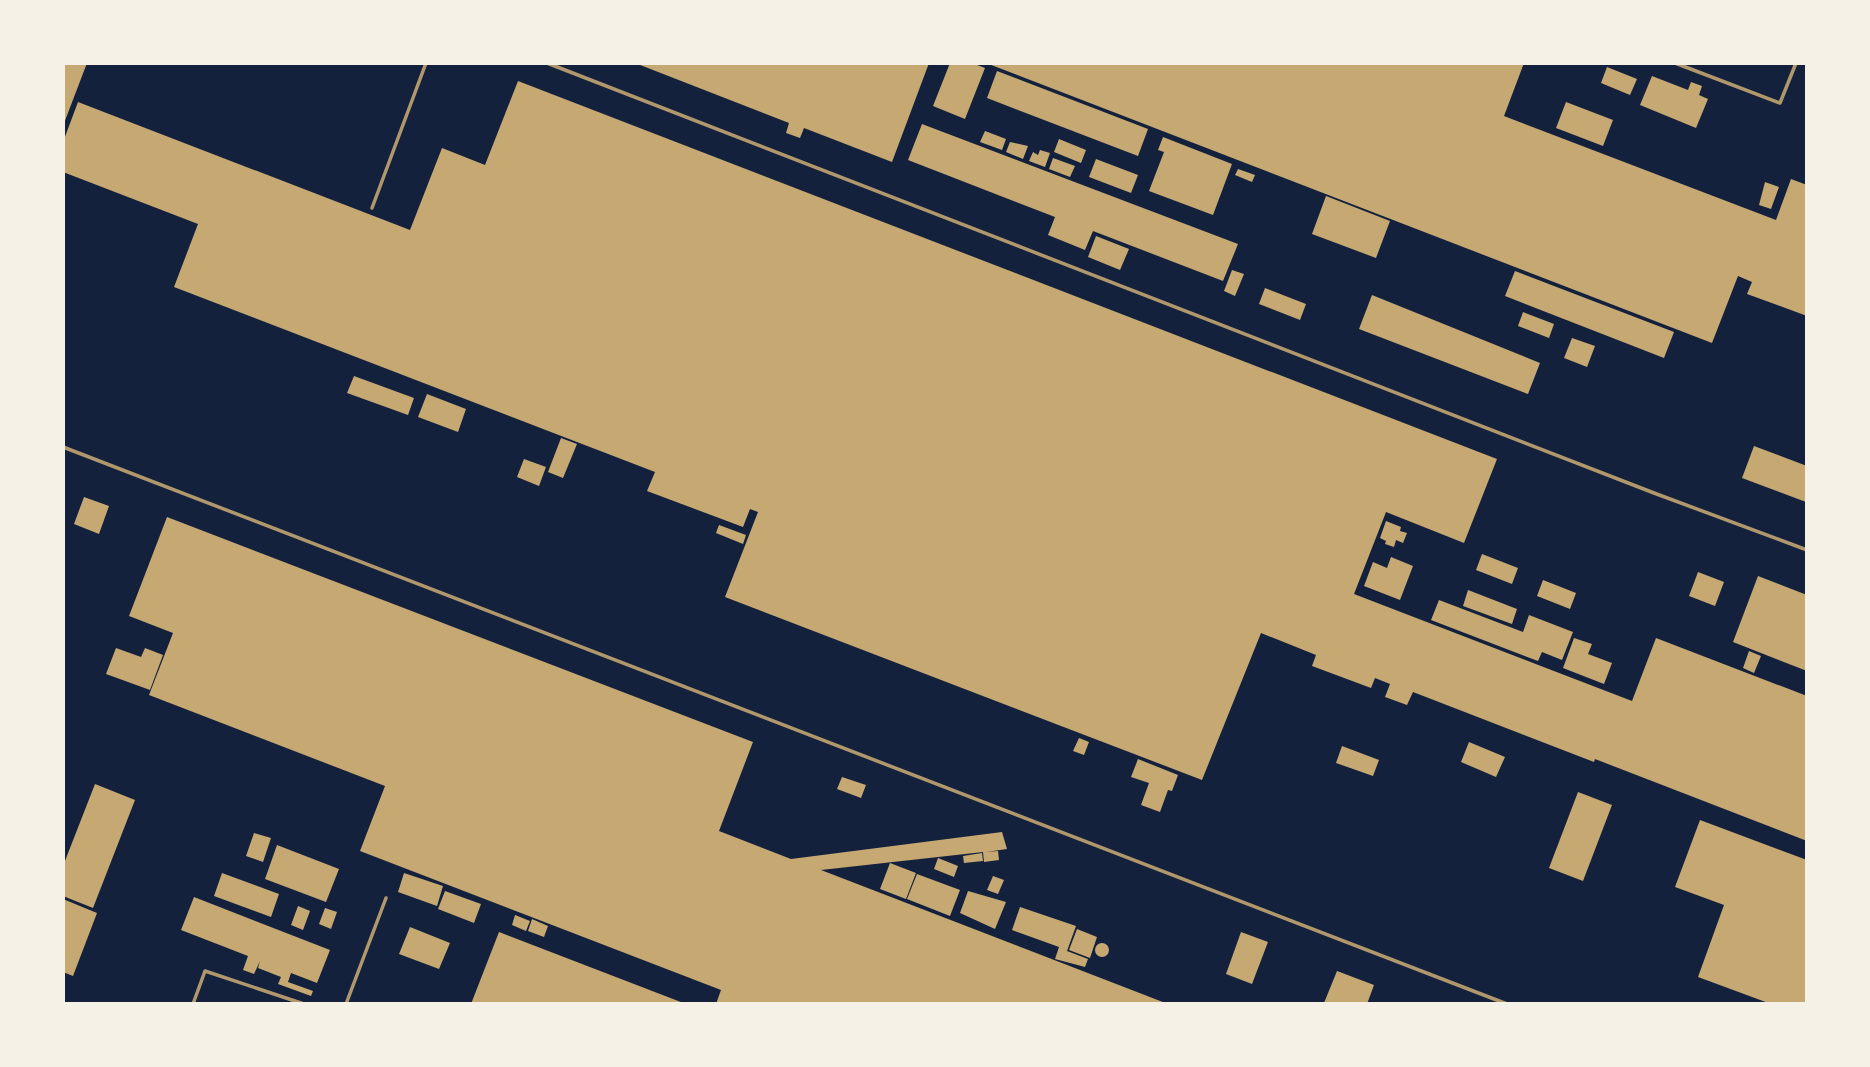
<svg xmlns="http://www.w3.org/2000/svg" width="1870" height="1067" font-family="Overpass,sans-serif">
  <rect width="100%" height="100%" fill="#14213d"/>
  <!-- building -->
  <path fill="#c6a872" d="M63 63H87L63 126Z
    M635 63H929L892 162 804 128 800 138 786 133 789 123Z
    M950 63H972L985 68 965 119 933 106Z
    M986 63H1524L1504 116 1776 220 1791 179 1807 185V316L1747 294 1752 282 1738 276 1712 343Z
    M1607 67 1637 79 1630 95 1601 83Z
    M997 71 1148 129 1138 156 987 98Z
    M1652 76 1688 90 1691 82 1702 86 1699 95 1708 99 1696 128 1640 105Z
    M518 81 1497 459 1464 543 1386 512 1354 594 1632 701 1656 638 1807 696V841L1595 759 1594 762 1413 692 1407 705 1385 697 1390 684 1375 678 1371 688 1312 666 1316 655 1261 633 1202 780 725 597 758 512 750 509 743 527 647 491 655 472 174 287 198 224 63 172V142L78 102 410 230 442 148 485 165Z
    M1566 102 1613 120 1603 146 1556 128Z
    M922 124 1238 244 1223 281 1093 231 1085 250 1048 235 1055 217 908 160Z
    M985 131 1006 139 1002 150 980 142Z
    M1163 137 1232 164 1213 215 1149 191 1164 152 1158 150Z
    M1059 139 1086 150 1081 163 1054 152Z
    M1010 142 1028 146 1023 159 1006 152Z
    M1040 150 1050 153 1045 167 1029 161 1033 152 1038 155Z
    M1053 158 1075 166 1070 177 1049 169Z
    M1096 159 1138 175 1131 193 1089 177Z
    M1238 169 1255 175 1252 182 1235 175Z
    M1765 182 1779 187 1771 209 1759 205Z
    M1326 196 1390 221 1376 258 1312 234Z
    M1096 236 1129 249 1120 270 1088 257Z
    M1232 270 1244 274 1235 296 1224 291Z
    M1515 271 1674 332 1664 358 1505 296Z
    M1265 288 1306 304 1300 320 1259 304Z
    M1372 295 1540 363 1528 394 1359 329Z
    M1523 312 1554 324 1549 338 1518 326Z
    M1572 338 1595 346 1587 367 1564 358Z
    M354 376 414 398 408 415 347 393Z
    M427 394 466 409 458 432 418 417Z
    M561 438 577 444 563 478 548 472Z
    M1754 446 1807 466 1806 502 1742 478Z
    M524 459 546 467 539 486 517 477Z
    M84 497 109 506 99 534 74 524Z
    M167 517 753 742 719 831 791 859 1002 832 1007 849 986 852 998 851 999 860 984 862 983 852 821 870 1168 1004H716L721 990 360 851 385 786 149 695 173 633 129 616Z
    M1386 521 1401 527 1400 531 1407 533 1403 543 1396 540 1394 547 1385 544 1386 541 1380 538Z
    M719 525 746 535 743 544 716 533Z
    M1482 554 1518 568 1512 584 1476 570Z
    M1391 557 1413 566 1400 600 1364 586 1373 562 1387 568Z
    M1698 572 1724 582 1715 606 1689 596Z
    M1758 576 1807 595V671L1733 642Z
    M1543 580 1576 593 1570 609 1537 596Z
    M1468 590 1517 609 1512 624 1463 606Z
    M1439 600 1523 632 1529 615 1573 632 1562 660 1542 652 1538 661 1431 620Z
    M1574 638 1592 644 1588 654 1612 663 1604 684 1563 668Z
    M116 648 141 657 145 648 163 655 150 690 106 674Z
    M1749 651 1761 656 1754 673 1743 668Z
    M1079 738 1089 742 1084 755 1073 751Z
    M1469 742 1505 757 1496 777 1461 762Z
    M1342 746 1379 760 1373 776 1336 763Z
    M1138 759 1178 775 1172 791 1168 790 1160 812 1141 805 1149 783 1131 777Z
    M842 777 866 785 861 798 837 789Z
    M95 784 135 800 93 908 63 896V866Z
    M1578 792 1612 805 1583 881 1549 868Z
    M1700 820 1807 860V1004H1771L1698 977 1724 905 1675 887Z
    M254 833 271 838 263 862 246 856Z
    M277 845 339 869 326 902 265 879Z
    M982 853 983 861 964 863 963 856Z
    M938 858 958 866 954 877 934 869Z
    M890 863 916 873 906 899 880 889Z
    M222 873 279 894 271 917 214 896Z
    M404 873 443 886 437 906 398 892Z
    M917 874 960 890 950 916 907 899Z
    M993 876 1004 880 998 894 987 890Z
    M445 891 481 904 474 923 438 909Z
    M968 891 1006 902 995 929 960 913Z
    M194 897 330 950 317 983 291 973 288 982 313 991 311 996 278 984 281 977 258 968 260 961 254 974 243 970 248 956 181 930Z
    M63 899 97 913 73 976 63 972Z
    M298 906 310 911 303 930 291 925Z
    M1020 907 1076 926 1067 951 1088 959 1085 967 1055 959 1059 947 1012 930Z
    M325 908 337 912 331 929 319 924Z
    M515 915 530 921 526 931 512 925Z
    M532 919 548 926 544 937 528 931Z
    M410 927 450 943 439 969 399 954Z
    M1077 929 1097 937 1090 958 1069 950Z
    M499 932 686 1004H471Z
    M1241 932 1268 942 1252 984 1226 974Z
    M1095 950a7 7 0 1 1 14 0a7 7 0 1 1-14 0Z
    M1337 971 1374 985 1367 1004 1324 1003Z"/>
  <g fill="none" stroke-linecap="round" stroke-linejoin="round">
    <!-- service -->
    <path stroke="#b1986c" stroke-width="3.5" d="M547 63 1654 493 1807 550
      M1675 63 1780 103 1796 63
      M372 208 426 63
      M63 447 1507 1004
      M193 1004 205 971 304 1004
      M346 1004 386 898"/>
  </g>
  <!-- border -->
  <rect width="1870" height="1067" fill="none" stroke="#f6f1e7" stroke-width="130"/>
</svg>
